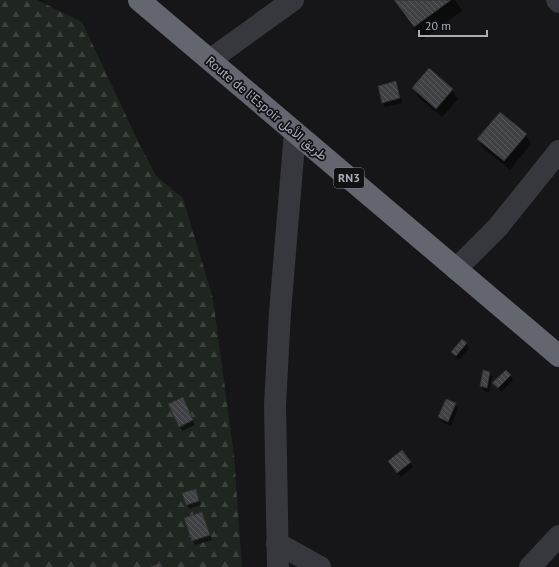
<svg xmlns="http://www.w3.org/2000/svg" width="559" height="567" font-family="'PT Sans',Vazirmatn,sans-serif">
  <defs>
    <pattern id="forest-firs" width="22" height="20" patternUnits="userSpaceOnUse"><rect width="22" height="20" fill="#1e261f"/><path d="M5 1l3.5 6h-7zM16 11l3.5 6h-7z" fill="#3c433d"/></pattern>
    <pattern id="building-back-hatch" width="6" height="6" patternUnits="userSpaceOnUse"><rect width="6" height="6" fill="#404145"/><path d="M-1 5l2 2M0 0l6 6M5-1l2 2" fill="none" stroke="#595a5e"/></pattern>
  </defs>
  <rect width="100%" height="100%" fill="#161618"/>
  <!-- forest -->
  <path fill="url(#forest-firs)" d="M0 0H37L82 22 135 135 156 176 183 198 213 299 234 456 242 567H0Z"/>
  <!-- shadow -->
  <path fill="#0007" d="M393 0H455L462 11 422 40Z
    M395 82 398 87 402 103 385 107 383 102Z
    M413 88 452 90 458 99 442 117 418 97Z
    M526 135 531 144 510 170 483 148 478 139Z
    M466 344 469 348 459 360 455 357 452 352Z
    M490 373 492 377 489 392 484 391 481 386Z
    M510 375 513 380 501 392 494 383Z
    M185 403 195 425 182 431 170 405Z
    M455 404 458 409 451 426 442 422 440 417Z
    M402 452 413 467 401 477 392 466Z
    M196 491 201 505 189 509 187 504Z
    M202 513 212 540 195 545 193 541Z"/>
  <!-- building -->
  <path fill="url(#building-back-hatch)" stroke="#303034" d="M394 0H451L414 27Z
    M429 68 453 89 436 109 412 88Z
    M396 81 400 98 382 103 378 86Z
    M500 112 527 134 504 161 477 139Z
    M462 339 467 343 456 356 451 352Z
    M483 370 490 372 487 388 480 386Z
    M506 370 511 375 498 388 492 383Z
    M183 397 193 420 179 427 168 404Z
    M446 399 456 403 448 422 438 417Z
    M402 450 411 462 397 473 388 461Z
    M196 489 199 501 186 505 182 493Z
    M202 512 210 535 192 541 184 518Z
    M160 563 162 567H151Z"/>
  <g fill="none" stroke-linecap="round" stroke-linejoin="round">
    <!-- minor -->
    <path stroke="#37383d" stroke-width="22" d="M557 0 559 2
      M210 60 293 0
      M456 269 498 227 559 151
      M277 543 320 567
      M278 567 275 405 280 312 295 132
      M530 567 559 536"/>
    <!-- highway -->
    <path stroke="#63666e" stroke-width="22" d="M139 0 559 356"/>
  </g>
  <g text-anchor="middle" stroke-width="3.5" stroke-linejoin="round" paint-order="stroke">
    <!-- shield labels -->
    <rect fill="#111113" stroke="#7b7e86" stroke-width="1" x="334" y="168" width="30" height="20" rx="3"/>
    <g font-size="12" font-weight="bold" fill="#a8adb8">
      <text x="349" y="182">RN3</text>
    </g>
    <!-- street labels -->
    <g font-size="13" fill="#a8adb8" stroke="#111113">
      <text transform="translate(267 108) rotate(40)" y="5">Route de l’Espoir طريق الأمل</text>
    </g>
  </g>
  <!-- scale -->
  <path d="M419 30v6h68v-6" fill="none" stroke="#a8adb8" stroke-width="2"/>
  <text x="425" y="30" font-size="12" fill="#a8adb8" stroke="#111113" stroke-width="3" paint-order="stroke">20 m</text>
</svg>
